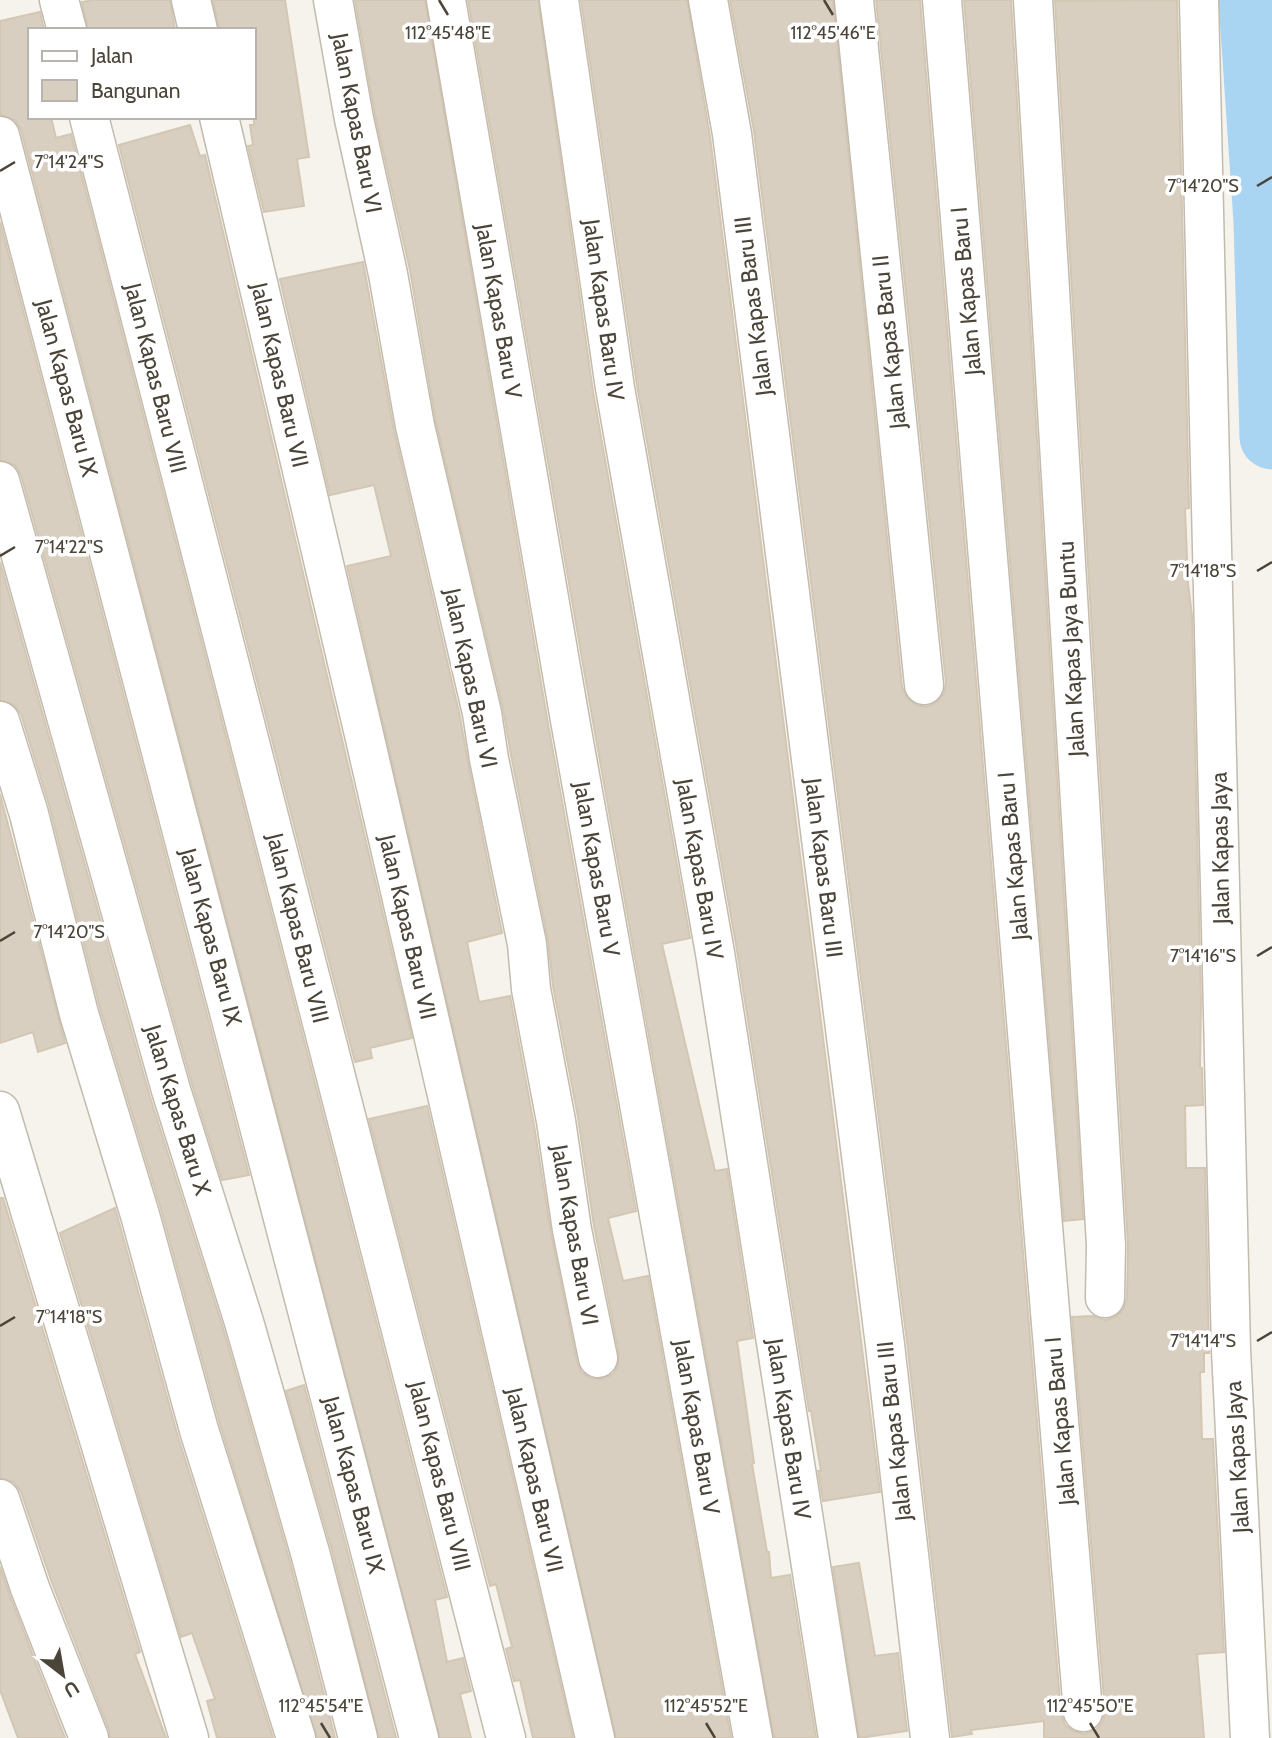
<svg xmlns="http://www.w3.org/2000/svg" width="1272" height="1738" font-family="Cabin,sans-serif">
  <rect width="100%" height="100%" fill="#f6f3ec"/>
  <g fill="none" stroke-linecap="round" stroke-linejoin="round">
    <!-- river -->
    <path stroke="#a9d4f2" stroke-width="65" d="M1251 0 1266 221 1272 437"/>
  </g>
  <!-- building -->
  <path fill="#d8cfc1" stroke="#d3c7b4" stroke-width="2" d="M93 0H170L175 30H88L82 2Z
    M213 0H285L309 157 297 159 304 206 264 212 248 146 253 145 250 125H254V30H219Z
    M355 0H425L548 724 636 1211 608 1218 623 1281 648 1276 731 1738H616L347 566 391 556 374 485 330 495 280 279 363 262 394 431 460 717 468 763 502 933 467 942 479 1002 510 996 534 1125 551 1234 577 1362 581 1372 590 1378 603 1379 613 1374 618 1366 619 1354 594 1226 578 1117 553 986 548 940 511 755 503 708 436 422 410 270 375 115Z
    M468 0H538L593 392 690 938 662 944 715 1171 727 1169 753 1338 737 1341 754 1463 752 1464 767 1552H769L771 1578 790 1575 816 1738H774L592 716Z
    M581 0H687L710 137 880 1492 823 1501 818 1471H821L811 1411H809L737 950 637 385Z
    M730 0H833L902 687 907 698 916 705 926 707 937 702 944 693 946 683 876 0H920L1061 1714 1065 1725 1073 1731 1084 1734 1096 1730 1103 1721 1105 1710 1072 1317 1093 1316 1105 1320 1115 1317 1123 1310 1127 1298 1128 1245 1055 1 1177 0 1189 508 1185 509 1188 583 1192 616 1201 1002 1200 1068H1202L1203 1105 1185 1106 1186 1168H1205L1209 1353H1204V1372H1200L1202 1439H1213L1224 1652 1197 1654 1204 1738H1044V1721L971 1730 972 1734 952 1737 907 1342 754 131Z
    M964 0H1011L1083 1219 1064 1221Z
    M40 12 44 30H30V117H51L56 138 71 134 447 1597 435 1600 447 1662 463 1658 471 1691 460 1694 471 1738H440L21 130 15 120 1 115 0 111V21Z
    M190 125 200 156 205 155 412 1038 370 1048 372 1058 355 1062 119 145Z
    M0 222 249 1175 222 1180 192 1084 21 475 15 465 0 460Z
    M0 562 150 1097 223 1328 290 1562 335 1738H317L220 1424 161 1209 100 1008 50 808 21 714 14 705 0 700Z
    M0 794 65 1043 38 1052 33 1032 0 1043Z
    M427 1106 573 1738H533L520 1680 514 1681 506 1649 512 1647 496 1584 490 1586 369 1119Z
    M0 1198H3L140 1652 135 1654 166 1738H110L109 1730 51 1580 21 1492 14 1482 0 1478Z
    M115 1208 178 1437 273 1738H217L207 1701 215 1699 192 1633 181 1637 60 1233Z
    M304 1385 396 1738H379L332 1550 286 1391Z
    M859 1563 875 1656 898 1653 907 1731 859 1738 833 1567Z
    M0 1567 10 1596 65 1738H18L0 1690Z"/>
  <g fill="none" stroke-linecap="round" stroke-linejoin="round">
    <defs>
      <path id="minor" d="M59 0 67 30
        M191 0 198 30
        M333 0 354 119 388 274 415 426 482 713 489 759 527 944 531 989 556 1121 572 1230 598 1358
        M446 0 570 720 753 1738
        M559 0 615 388 715 953 838 1738
        M708 0 732 134 885 1345 930 1738
        M854 0 924 685
        M942 0 1083 1712
        M1033 0 1106 1245 1105 1298
        M1199 0 1231 1350 1250 1738
        M89 117 506 1738
        M219 117 363 730 595 1738
        M0 136 419 1738
        M0 481 171 1090 244 1322 311 1556 358 1738
        M0 721 29 814 79 1014 140 1215 199 1430 296 1738
        M0 1111 189 1738
        M0 1499 30 1588 89 1738"/>
    </defs>
    <!-- minor casing -->
    <use href="#minor" stroke="#c2bbae" stroke-width="41"/>
    <!-- minor -->
    <use href="#minor" stroke="#fff" stroke-width="38"/>
  </g>
  <!-- ticks -->
  <path fill="none" stroke="#4b4439" stroke-width="2.5" d="M439 0 448 15M824 0 833 15M0 171 15 162M1257 186 1272 177M0 556 15 547M1257 571 1272 562M0 941 15 932M1257 956 1272 947M0 1326 15 1317M1257 1341 1272 1332M321 1723 330 1738M706 1723 715 1738M1090 1723 1099 1738"/>
  <g text-anchor="middle" stroke-width="7" stroke-linejoin="round" paint-order="stroke">
    <!-- street labels -->
    <g font-size="23" fill="#4b4439" stroke="#fff">
      <text transform="translate(357 123) rotate(79)" y="8">Jalan Kapas Baru VI</text>
      <text transform="translate(966 291) rotate(-95)" y="8">Jalan Kapas Baru I</text>
      <text transform="translate(753 306) rotate(-97)" y="8">Jalan Kapas Baru III</text>
      <text transform="translate(604 310) rotate(82)" y="8">Jalan Kapas Baru IV</text>
      <text transform="translate(499 311) rotate(80)" y="8">Jalan Kapas Baru V</text>
      <text transform="translate(889 342) rotate(-96)" y="8">Jalan Kapas Baru II</text>
      <text transform="translate(280 375) rotate(77)" y="8">Jalan Kapas Baru VII</text>
      <text transform="translate(156 378) rotate(76)" y="8">Jalan Kapas Baru VIII</text>
      <text transform="translate(67 388) rotate(75)" y="8">Jalan Kapas Baru IX</text>
      <text transform="translate(1071 649) rotate(-93)" y="8">Jalan Kapas Jaya Buntu</text>
      <text transform="translate(471 678) rotate(78)" y="8">Jalan Kapas Baru VI</text>
      <text transform="translate(1220 848) rotate(-91)" y="8">Jalan Kapas Jaya</text>
      <text transform="translate(1013 856) rotate(-95)" y="8">Jalan Kapas Baru I</text>
      <text transform="translate(824 868) rotate(83)" y="8">Jalan Kapas Baru III</text>
      <text transform="translate(597 869) rotate(80)" y="8">Jalan Kapas Baru V</text>
      <text transform="translate(700 869) rotate(80)" y="8">Jalan Kapas Baru IV</text>
      <text transform="translate(408 927) rotate(77)" y="8">Jalan Kapas Baru VII</text>
      <text transform="translate(298 928) rotate(76)" y="8">Jalan Kapas Baru VIII</text>
      <text transform="translate(211 937) rotate(75)" y="8">Jalan Kapas Baru IX</text>
      <text transform="translate(178 1110) rotate(73)" y="8">Jalan Kapas Baru X</text>
      <text transform="translate(575 1235) rotate(80)" y="8">Jalan Kapas Baru VI</text>
      <text transform="translate(1060 1421) rotate(-95)" y="8">Jalan Kapas Baru I</text>
      <text transform="translate(697 1427) rotate(80)" y="8">Jalan Kapas Baru V</text>
      <text transform="translate(789 1429) rotate(81)" y="8">Jalan Kapas Baru IV</text>
      <text transform="translate(894 1431) rotate(-96)" y="8">Jalan Kapas Baru III</text>
      <text transform="translate(1237 1457) rotate(-93)" y="8">Jalan Kapas Jaya</text>
      <text transform="translate(440 1476) rotate(76)" y="8">Jalan Kapas Baru VIII</text>
      <text transform="translate(535 1480) rotate(77)" y="8">Jalan Kapas Baru VII</text>
      <text transform="translate(354 1485) rotate(75)" y="8">Jalan Kapas Baru IX</text>
    </g>
  </g>
  <g font-size="18" text-anchor="middle" fill="#4b4439" stroke="#fff" stroke-width="7" stroke-linejoin="round" paint-order="stroke">
    <text x="448" y="39">112°45'48"E</text>
    <text x="833" y="39">112°45'46"E</text>
    <text x="69" y="168">7°14'24"S</text>
    <text x="1203" y="192">7°14'20"S</text>
    <text x="69" y="553">7°14'22"S</text>
    <text x="1203" y="577">7°14'18"S</text>
    <text x="69" y="938">7°14'20"S</text>
    <text x="1203" y="962">7°14'16"S</text>
    <text x="69" y="1323">7°14'18"S</text>
    <text x="1203" y="1347">7°14'14"S</text>
    <text x="321" y="1712">112°45'54"E</text>
    <text x="706" y="1712">112°45'52"E</text>
    <text x="1090" y="1712">112°45'50"E</text>
  </g>
  <!-- legend -->
  <rect x="28" y="28" width="228" height="91" fill="#ffffff" stroke="#b7b4b0" stroke-width="2"/>
  <rect x="42" y="51" width="35" height="10" fill="#ffffff" stroke="#b7b4b0" stroke-width="2"/>
  <text x="91" y="63" font-size="21" fill="#4b4439">Jalan</text>
  <rect x="42" y="80" width="35" height="21" fill="#d8cfc1" stroke="#b7b4b0" stroke-width="2"/>
  <text x="91" y="98" font-size="21" fill="#4b4439">Bangunan</text>
  <!-- north arrow -->
  <g transform="translate(63 1675) rotate(149)" stroke="#ffffff" stroke-width="5" paint-order="stroke">
  <path d="M0-5L12 26L0 18L-12 26Z" fill="#4b4439"/>
  <text y="-10" font-size="19" font-weight="bold" text-anchor="middle" fill="#4b4439">U</text>
  </g>
</svg>
